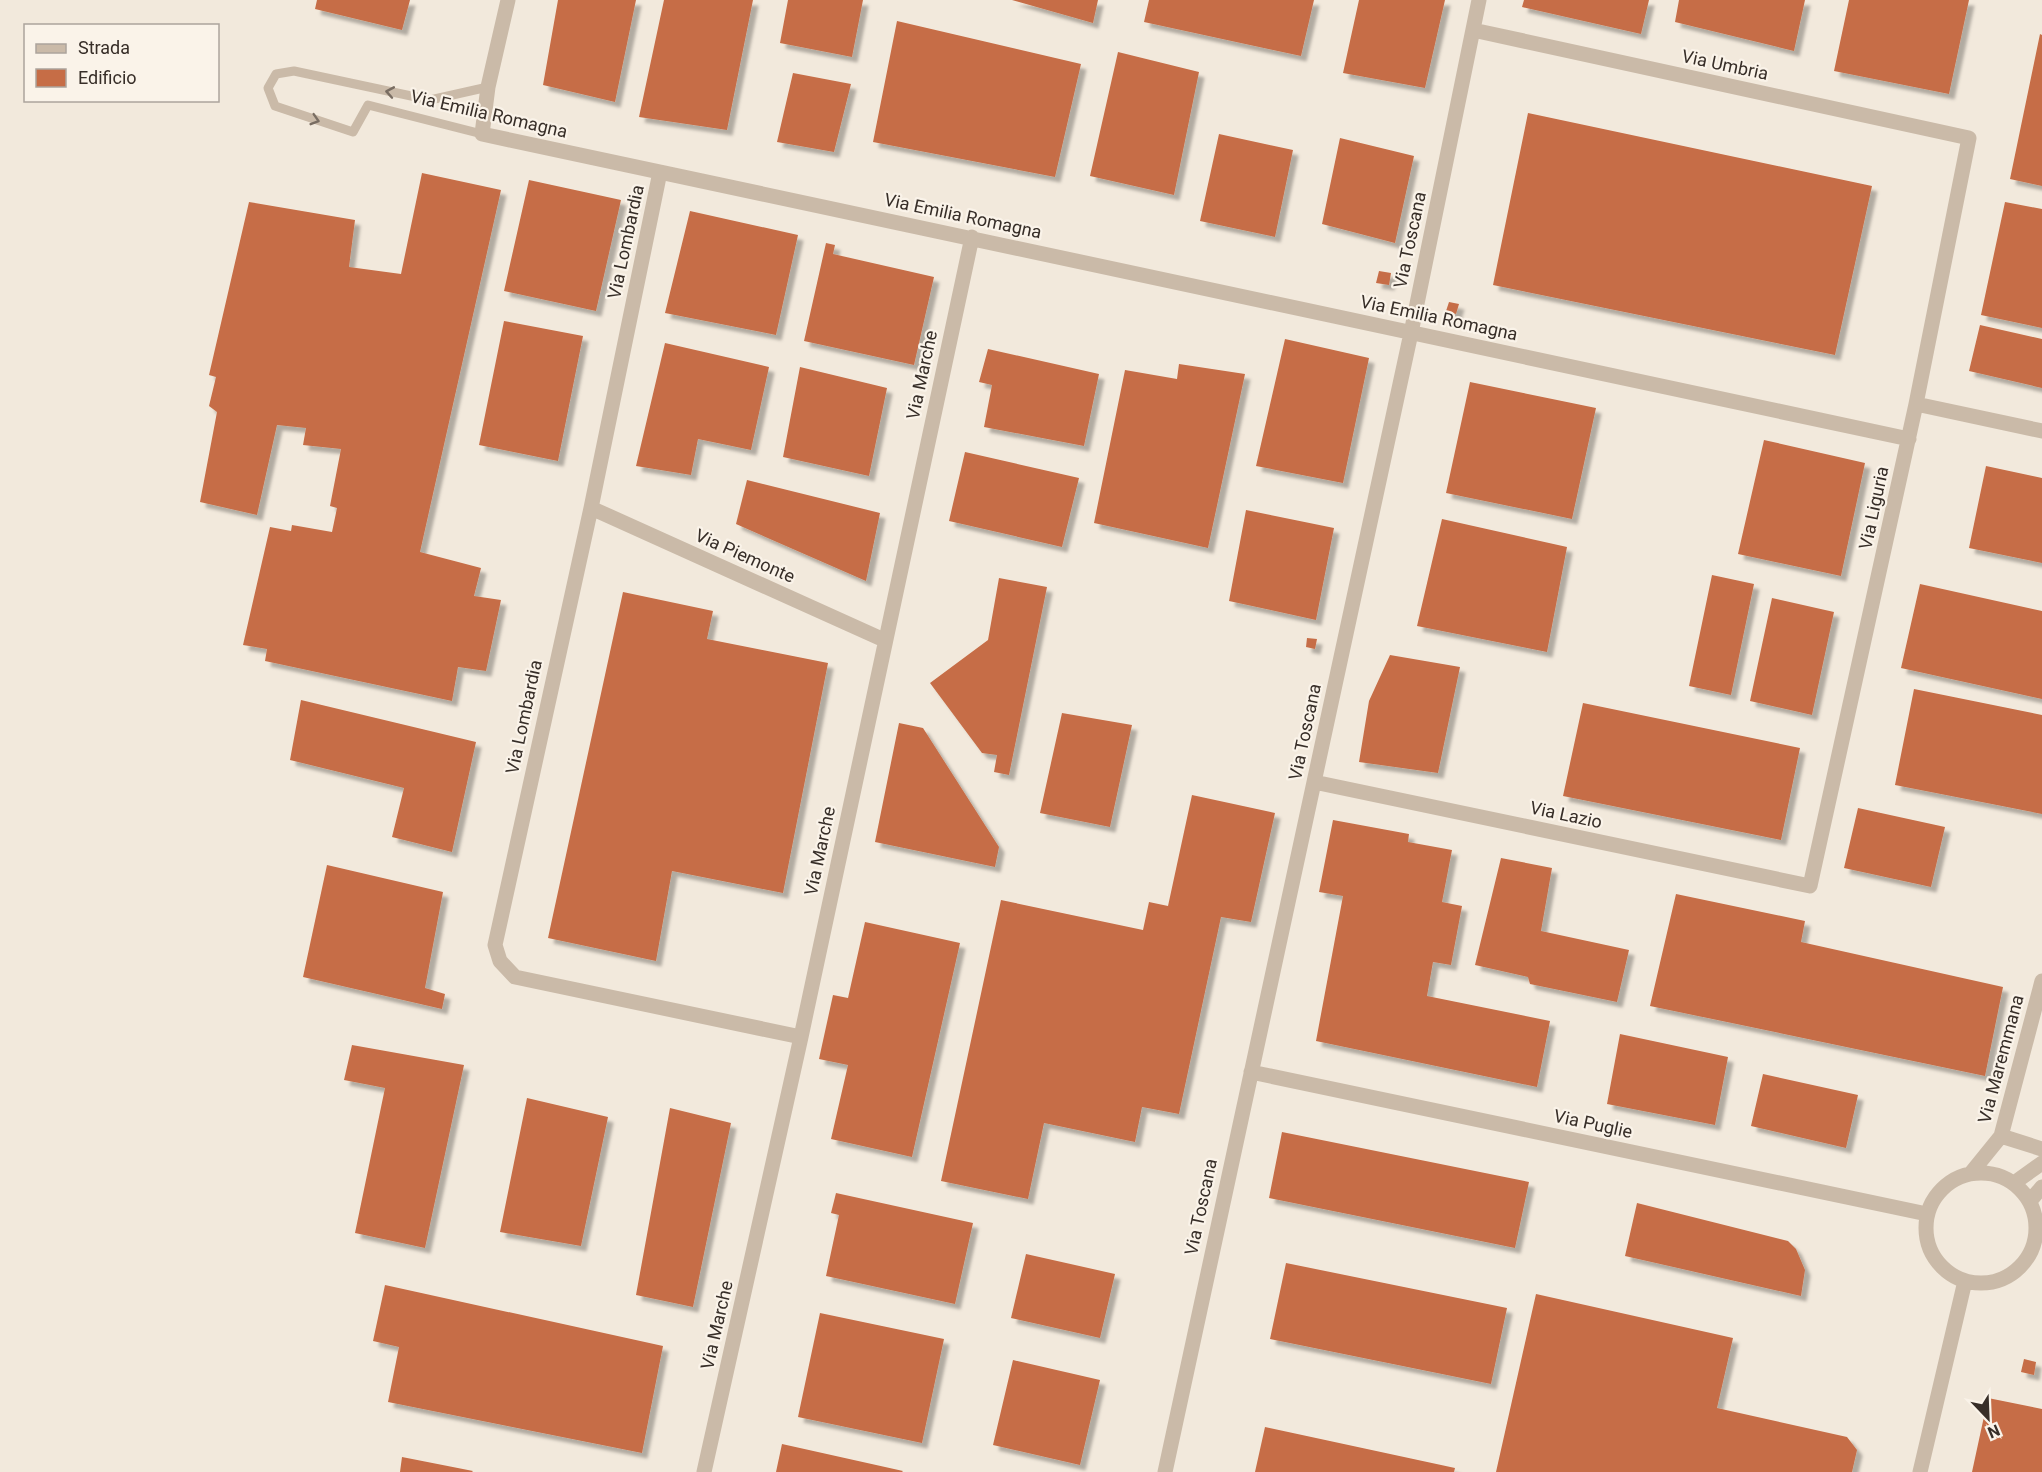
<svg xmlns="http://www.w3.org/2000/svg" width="2042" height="1472" font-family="Roboto,sans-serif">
  <defs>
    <filter id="shadow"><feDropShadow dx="5.5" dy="5.5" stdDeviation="1.5" flood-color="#0004"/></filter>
  </defs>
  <rect width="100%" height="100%" fill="#f2e9dc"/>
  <!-- building -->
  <path fill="#c66d46" filter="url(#shadow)" d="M317 0H410L402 30 315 9Z
    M558 0H636L615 102 543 85Z
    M664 0H753L727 130 639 117Z
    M788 0H863L852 57 780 43Z
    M1012 0H1098L1093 23Z
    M1149 0H1314L1301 56 1144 22Z
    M1359 0H1445L1425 88 1343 73Z
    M1524 0H1649L1641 34 1522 7Z
    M1679 0H1805L1794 51 1675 22Z
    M1849 0H1969L1949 94 1834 71Z
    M897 21 1081 64 1055 177 873 142Z
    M2040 34 2042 35V186L2010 179Z
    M1118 52 1199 72 1174 195 1090 176Z
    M793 73 851 84 834 152 777 142Z
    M1528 113 1872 186 1835 355 1493 285Z
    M1219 134 1293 150 1275 237 1200 221Z
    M1340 138 1414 156 1395 243 1322 224Z
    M422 173 501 190 420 552 481 568 474 596 501 600 486 671 458 667 452 701 265 661 267 649 243 645 270 527 291 531 292 525 332 532 337 508 330 506 341 449 303 445 306 428 277 425 257 515 200 502 217 412 209 406 216 377 209 375 249 202 355 220 349 267 401 274Z
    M529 180 621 200 596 311 504 291Z
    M2005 202 2042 209V328L1981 315Z
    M690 211 798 235 776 335 665 313Z
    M826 243 835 245 833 254 934 277 914 365 804 341Z
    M1379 271 1391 273 1389 285 1376 283Z
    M1449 302 1459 304 1456 314 1446 311Z
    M504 321 583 336 558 461 479 445Z
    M1980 325 2042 339V388L1969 371Z
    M1285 339 1369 358 1343 483 1256 466Z
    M665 343 769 367 751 450 698 439 691 475 636 466Z
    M988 349 1099 374 1084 446 984 427 992 385 979 382Z
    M1179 364 1245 374 1208 548 1094 523 1125 370 1177 379Z
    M800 367 887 388 869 476 783 457Z
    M1470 382 1596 408 1572 519 1446 493Z
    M1764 440 1865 463 1841 576 1738 554Z
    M965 452 1079 478 1062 547 949 521Z
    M1986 466 2042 478V563L1969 548Z
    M747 480 880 513 866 581 736 524Z
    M1246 510 1334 528 1316 620 1229 601Z
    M1442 519 1567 547 1547 652 1417 626Z
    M1712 575 1754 584 1731 695 1689 686Z
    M999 578 1047 587 1009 775 994 772 997 755 982 753 930 683 988 640Z
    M1920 584 2042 611V699L1901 668Z
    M623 592 713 611 707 639 828 663 783 893 672 871 656 961 548 938Z
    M1772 598 1834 612 1812 715 1750 701Z
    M1307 638 1317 639 1315 649 1306 647Z
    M1390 655 1460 667 1438 773 1359 762 1369 701Z
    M1914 689 2042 715V814L1895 785Z
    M301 700 476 742 452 852 392 837 404 788 290 760Z
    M1583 703 1800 748 1781 840 1563 796Z
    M1062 713 1132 725 1110 827 1040 813Z
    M899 723 923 728 999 847 995 867 875 842Z
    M1192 795 1275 813 1251 922 1221 917 1179 1114 1142 1107 1135 1142 1044 1123 1028 1199 941 1181 1001 900 1143 930 1149 902 1168 906Z
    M1858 808 1945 827 1931 887 1844 868Z
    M1333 820 1409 834 1408 842 1452 850 1442 902 1462 906 1451 965 1433 962 1427 996 1550 1021 1537 1087 1316 1041 1343 896 1319 892Z
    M1501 858 1552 868 1541 931 1629 950 1617 1002 1530 984 1528 977 1475 965Z
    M327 865 443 892 425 988 445 994 442 1009 303 977Z
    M1676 894 1805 921 1801 942 2003 987 1985 1076 1650 1006Z
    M865 922 960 943 912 1157 831 1139 848 1065 819 1059 833 995 848 998Z
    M1620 1034 1728 1057 1715 1125 1607 1104Z
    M352 1045 464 1065 425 1248 355 1233 385 1088 344 1080Z
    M1763 1074 1858 1095 1846 1148 1751 1126Z
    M527 1098 608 1117 581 1246 500 1232Z
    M670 1108 731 1123 693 1307 636 1295Z
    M1282 1132 1529 1182 1515 1248 1269 1198Z
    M836 1193 973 1223 955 1304 826 1276 839 1215 831 1213Z
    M1637 1203 1788 1241 1796 1249 1805 1270 1801 1296 1625 1256Z
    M1026 1254 1115 1274 1100 1338 1011 1318Z
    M1286 1263 1507 1308 1491 1384 1270 1339Z
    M385 1285 663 1346 642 1453 388 1402 399 1347 373 1341Z
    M1536 1294 1733 1338 1717 1408 1847 1437 1857 1450 1852 1472H1496Z
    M820 1313 944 1339 922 1443 798 1417Z
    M2024 1359 2036 1362 2034 1375 2021 1372Z
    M1013 1360 1100 1380 1080 1465 993 1445Z
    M1988 1398 2042 1409V1472H1972Z
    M1265 1427 1455 1468 1454 1472H1255Z
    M782 1444 903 1471 902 1472H776Z
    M402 1457 473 1471 472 1472H400Z"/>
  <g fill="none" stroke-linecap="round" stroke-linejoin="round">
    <!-- lane -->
    <path stroke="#cabaa8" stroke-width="9" d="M482 134 368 105 353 132 275 106 268 88 276 74 294 71 430 100 488 87"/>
    <!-- street -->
    <path stroke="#cabaa8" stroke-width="15" d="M508 0 488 87 482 134 1909 439
      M660 172 591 508 495 945 500 961 515 977 801 1037
      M1916 404 2042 431
      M591 508 884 640
      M1314 782 1810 886 1916 404 1969 138 1473 30
      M1251 1072 1927 1214
      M2001 1136 2042 1149
      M1926 1228a55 55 0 1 1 110 0a55 55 0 1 1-110 0Z
      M1971 1173 2001 1136 2042 981
      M2014 1183 2042 1163
      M2030 1201 2042 1187
      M704 1472 801 1037 972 237
      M1165 1472 1411 333 1479 0
      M1920 1472 1965 1281"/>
  </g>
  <!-- one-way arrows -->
  <defs><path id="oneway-chevron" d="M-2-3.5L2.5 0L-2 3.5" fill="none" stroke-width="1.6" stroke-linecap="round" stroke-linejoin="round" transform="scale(1.5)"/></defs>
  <g stroke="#796d62">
    <use href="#oneway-chevron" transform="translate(390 92) rotate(-170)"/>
    <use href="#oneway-chevron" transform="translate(315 120) rotate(17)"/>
  </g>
  <g text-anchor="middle" stroke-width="4.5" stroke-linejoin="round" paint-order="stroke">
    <!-- street labels -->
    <g font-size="18" fill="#372e28" stroke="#faf3e9">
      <text transform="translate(1725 65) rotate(12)" y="6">Via Umbria</text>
      <text transform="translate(489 114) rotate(13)" y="6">Via Emilia Romagna</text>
      <text transform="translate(963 216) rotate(12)" y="6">Via Emilia Romagna</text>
      <text transform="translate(1410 240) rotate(-78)" y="6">Via Toscana</text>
      <text transform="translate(626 242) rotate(-78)" y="6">Via Lombardia</text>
      <text transform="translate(1439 318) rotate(12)" y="6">Via Emilia Romagna</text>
      <text transform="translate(922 375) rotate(-78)" y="6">Via Marche</text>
      <text transform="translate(1874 508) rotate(-78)" y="6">Via Liguria</text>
      <text transform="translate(745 556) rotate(24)" y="6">Via Piemonte</text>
      <text transform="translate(524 717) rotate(-78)" y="6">Via Lombardia</text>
      <text transform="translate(1305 732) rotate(-78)" y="6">Via Toscana</text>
      <text transform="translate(1566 815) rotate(12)" y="6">Via Lazio</text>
      <text transform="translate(820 851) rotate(-78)" y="6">Via Marche</text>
      <text transform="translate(2001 1059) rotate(-75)" y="6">Via Maremmana</text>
      <text transform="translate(1593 1124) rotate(12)" y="6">Via Puglie</text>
      <text transform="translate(1201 1207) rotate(-78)" y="6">Via Toscana</text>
      <text transform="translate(717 1325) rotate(-77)" y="6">Via Marche</text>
    </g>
  </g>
  <!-- legend -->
  <rect x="24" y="24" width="195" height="78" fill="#faf3e9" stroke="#aca49c" stroke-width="1.5"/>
  <rect x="36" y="44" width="30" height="9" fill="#cabaa8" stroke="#aca49c" stroke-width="1.5"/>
  <text x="78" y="54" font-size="18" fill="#372e28">Strada</text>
  <rect x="36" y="69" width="30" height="18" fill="#c66d46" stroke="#aca49c" stroke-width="1.5"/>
  <text x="78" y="84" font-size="18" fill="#372e28">Edificio</text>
  <!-- north arrow -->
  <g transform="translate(1988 1418) rotate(157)" stroke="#faf3e9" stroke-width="4.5" paint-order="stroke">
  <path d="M0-4.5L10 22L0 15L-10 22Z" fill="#372e28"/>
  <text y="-9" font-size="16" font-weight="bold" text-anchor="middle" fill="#372e28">N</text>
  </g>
</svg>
